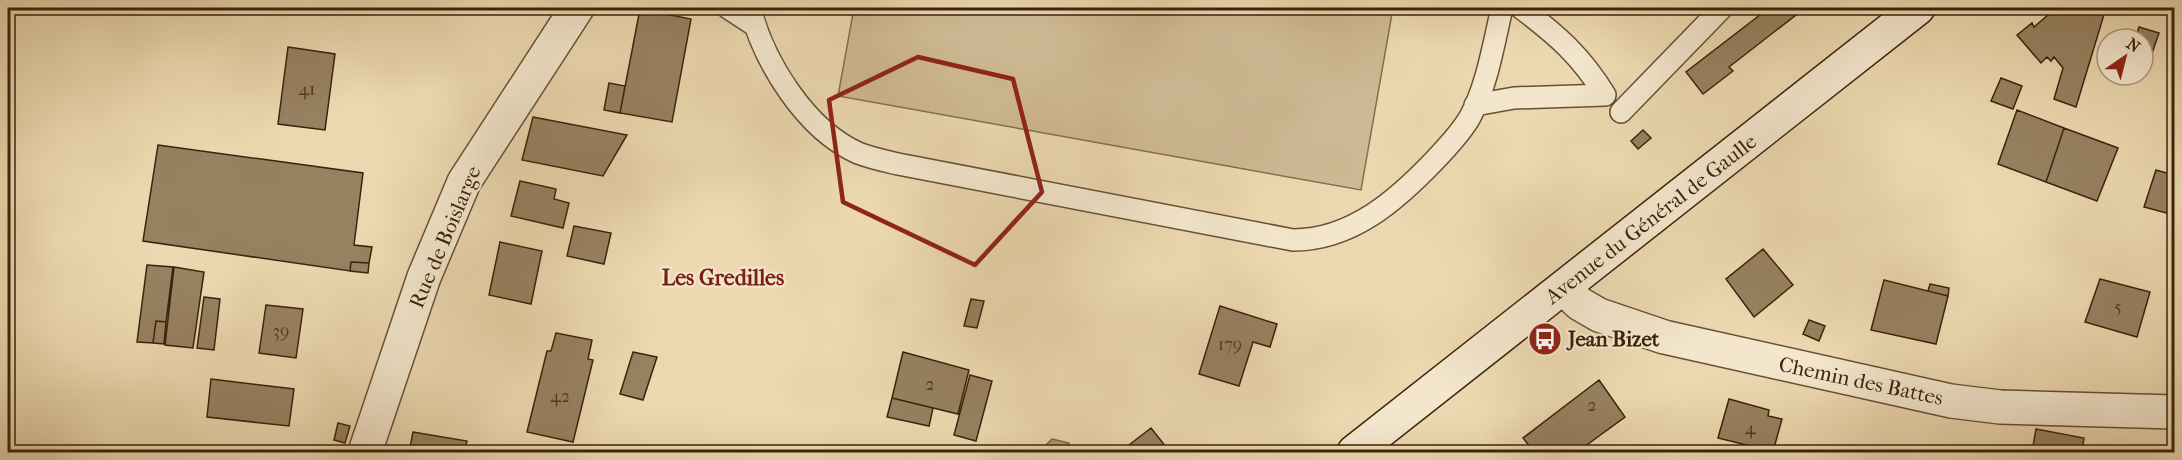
<svg xmlns="http://www.w3.org/2000/svg" width="2182" height="460" font-family="'IM FELL French Canon',serif">
  <rect width="100%" height="100%" fill="#ecd8b0"/>
  <filter id="stains"><feTurbulence type="fractalNoise" baseFrequency=".00333" numOctaves="4"/><feColorMatrix values="0 0 0 0 .2 0 0 0 0 .09 0 0 0 0 .02 0 0 0 .5 -.17"/></filter>
  <radialGradient id="worn" r=".72"><stop offset=".6" stop-color="#630" stop-opacity="0"/><stop offset="1" stop-color="#630" stop-opacity=".3"/></radialGradient>
  <!-- green -->
  <path fill="#ceb994" stroke="#846e50" stroke-width="1.5" d="M854 8H1393L1361 190 838 96Z"/>
  <!-- water -->
  <path fill="#af9a78" stroke="#806a4c" stroke-width="1.5" d="M1052 439 1069 443 1067 452H1045L1047 444Z"/>
  <!-- building -->
  <path fill="#978161" stroke="#3a230b" stroke-width="1.5" d="M1769 8H1805L1729 67 1733 71 1703 94 1686 72Z
    M2056 8H2106L2076 107 2054 99 2063 68 2054 57 2051 61 2047 57 2041 63 2017 35 2032 23 2034 27Z
    M640 9 691 19 672 122 620 113Z
    M2139 27 2159 33 2149 62 2143 60V39H2135Z
    M288 47 335 54 325 130 278 124Z
    M2001 78 2022 86 2013 109 1991 101Z
    M609 83 625 86 620 113 604 110Z
    M2017 110 2064 128 2046 182 1998 164Z
    M533 117 627 135 603 176 522 160Z
    M2064 128 2118 148 2097 201 2046 182Z
    M1643 130 1651 138 1638 149 1631 141Z
    M158 145 363 173 354 245 372 247 369 263 351 262 350 271 143 241Z
    M2156 170 2174 175V215L2144 207Z
    M520 181 556 189 554 199 569 203 563 228 511 216Z
    M574 226 611 233 604 264 567 256Z
    M500 242 542 251 531 304 489 295Z
    M1763 249 1793 285 1754 317 1726 279Z
    M351 262 369 263 368 273 350 271Z
    M147 265 173 267 166 322 156 321 153 343 137 342Z
    M174 267 204 272 193 348 165 345Z
    M2100 279 2150 292 2137 337 2085 322Z
    M1884 280 1948 296 1936 344 1871 330Z
    M1930 284 1949 288 1948 296 1928 291Z
    M204 297 220 299 214 350 197 348Z
    M971 299 984 301 977 328 964 326Z
    M266 305 303 309 296 358 259 353Z
    M1220 306 1277 324 1270 347 1253 342 1239 386 1199 374Z
    M1809 320 1825 326 1819 341 1803 334Z
    M156 321 166 322 164 344 153 343Z
    M556 333 592 340 588 359 593 360 573 442 527 432 547 351H551Z
    M633 352 657 357 643 400 620 394Z
    M903 352 969 370 958 414 892 398Z
    M970 375 992 381 976 441 954 435Z
    M211 379 294 389 289 426 207 417Z
    M1599 380 1625 417 1577 452H1534L1523 438Z
    M892 398 933 408 929 426 887 417Z
    M1729 399 1769 410 1768 416 1782 419 1774 448 1760 445 1759 448 1718 438Z
    M338 423 350 426 345 443 334 440Z
    M1151 428 1170 452H1120Z
    M2036 429 2084 438 2082 452H2032Z
    M413 432 467 441 464 452H409Z"/>
  <g fill="none" stroke-linecap="round" stroke-linejoin="round">
    <defs>
      <path id="lane" d="M728 8 754 25
        M750 8C764 62 805 129 858 153 871 158 885 161 898 164L1293 240C1352 240 1397 200 1436 159 1448 146 1461 133 1470 117 1487 86 1494 42 1502 8
        M1475 105 1514 98 1605 95C1581 56 1557 35 1521 8
        M1621 112 1722 8"/>
      <path id="street" d="M1563 288 1580 304 1599 315 1664 337 1951 401 2000 407 2174 412
        M365 452 424 277 464 182 577 8"/>
      <path id="secondary" d="M1354 452 1918 8"/>
    </defs>
    <!-- lane casing -->
    <use href="#lane" stroke="#665034" stroke-width="24"/>
    <!-- street casing -->
    <use href="#street" stroke="#665034" stroke-width="36"/>
    <!-- secondary casing -->
    <use href="#secondary" stroke="#3a230b" stroke-width="36"/>
    <!-- lane -->
    <use href="#lane" stroke="#f3e6cc" stroke-width="21"/>
    <!-- street -->
    <use href="#street" stroke="#f3e6cc" stroke-width="33"/>
    <!-- secondary -->
    <use href="#secondary" stroke="#f3e6cc" stroke-width="33"/>
  </g>
  <!-- marked area -->
  <path fill="none" stroke="#8f2418" stroke-width="4.5" stroke-linejoin="round" d="M918 57 1013 79 1042 192 975 265 843 202 829 100Z"/>
  <!-- icons -->
  <defs>
    <symbol id="bus-disc" viewBox="-11 -11 22 22"><circle r="9.5" fill="#8f2418" stroke="#f3e6cc"/><path d="M-5-6H5V4H4V6H2V4H-2V6H-4V4H-5ZM-3.5-4V0h7V-4ZM-3.5 1.2v1.5H-2V1.2ZM2 1.2v1.5H3.5V1.2Z" fill="#fff"/></symbol>
  </defs>
  <g fill-rule="evenodd">
    <use href="#bus-disc" x="1526" y="320" width="38" height="38"/>
  </g>
  <g text-anchor="middle" stroke-width="4.5" stroke-linejoin="round" paint-order="stroke">
    <!-- number labels -->
    <g font-size="18" fill="#513a20">
      <text x="307" y="95">41</text>
      <text x="2118" y="313">5</text>
      <text x="281" y="337">39</text>
      <text x="1230" y="350">179</text>
      <text x="930" y="390">2</text>
      <text x="560" y="402">42</text>
      <text x="1592" y="411">2</text>
      <text x="1750" y="434">4</text>
    </g>
    <!-- street labels -->
    <g font-size="21" fill="#3a230b" stroke="#f3e6cc">
      <text transform="translate(1651 219) rotate(-38)" y="7">Avenue du Général de Gaulle</text>
      <text transform="translate(445 237) rotate(-67)" y="7">Rue de Boislarge</text>
      <text transform="translate(1861 381) rotate(12)" y="7">Chemin des Battes</text>
    </g>
    <!-- poi labels -->
    <g font-size="21" font-weight="bold" fill="#3a230b" stroke="#f3e6cc" text-anchor="start">
      <text x="1568" y="346">Jean Bizet</text>
    </g>
    <!-- neighbourhood labels -->
    <g font-size="22" font-weight="bold" fill="#7a1f14" stroke="#f3e6cc">
      <text x="723" y="285">Les Gredilles</text>
    </g>
  </g>
  <!-- margin -->
  <rect width="2182" height="460" fill="none" stroke="#ecd8b0" stroke-width="30"/>
  <rect x="9" y="9" width="2164" height="442" fill="none" stroke="#3a230b" stroke-width="3"/>
  <rect x="15" y="15" width="2152" height="430" fill="none" stroke="#3a230b" stroke-width="1.5"/>
  <!-- north arrow -->
  <g transform="translate(2125 57) rotate(35)"><circle r="28" fill="#f3e6cc" stroke="#a9987f" stroke-width="1.5"/>
  <path d="M0-4.5L10 22L0 15L-10 22Z" fill="#8f2418"/>
  <text y="-9" font-size="16" font-weight="bold" text-anchor="middle" fill="#3a230b">N</text>
  </g>
  <rect width="100%" height="100%" filter="url(#stains)"/>
  <rect width="100%" height="100%" fill="url(#worn)"/>
</svg>
